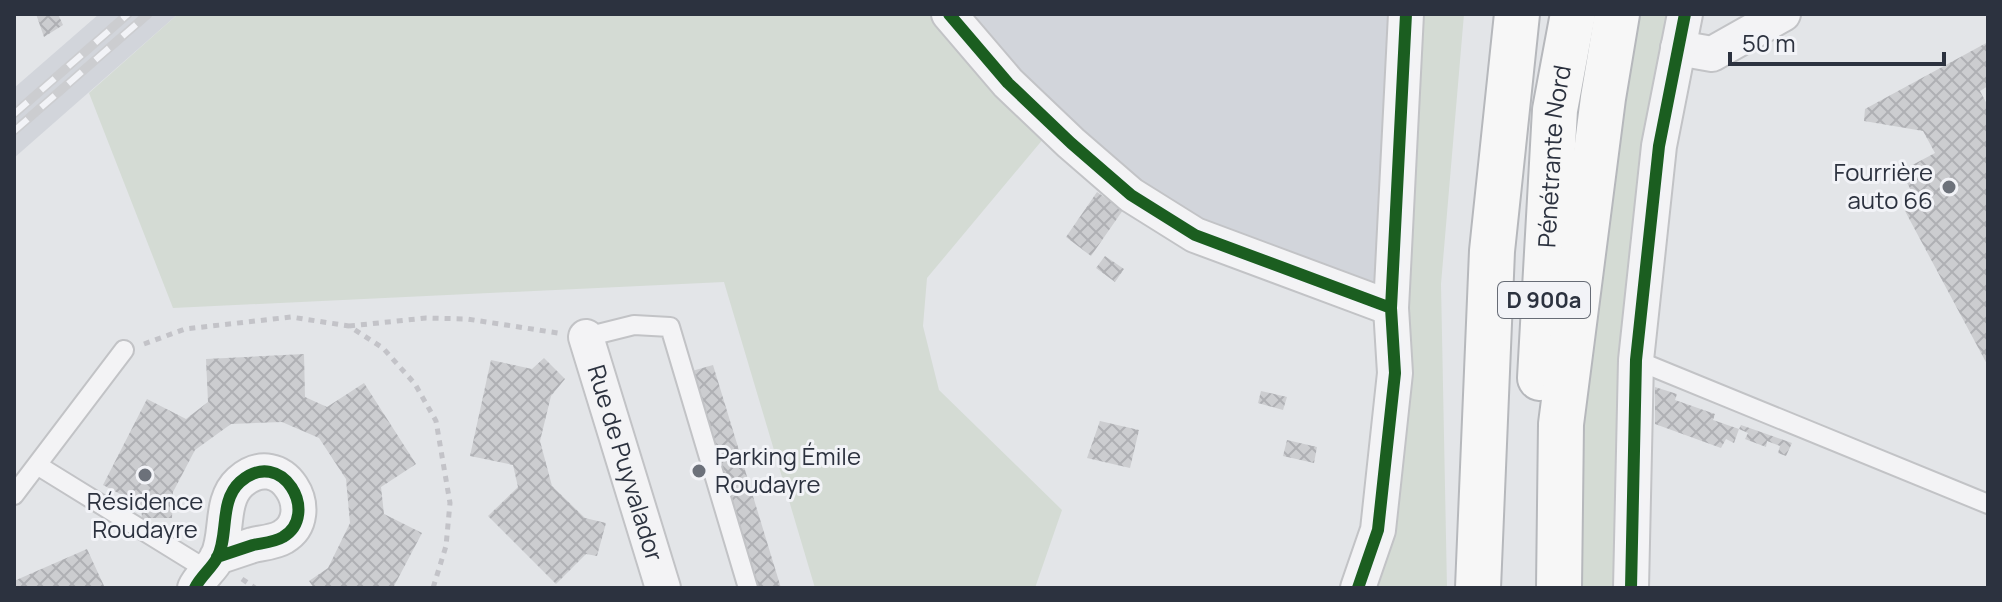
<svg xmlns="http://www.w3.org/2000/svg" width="2002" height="602" font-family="Manrope,sans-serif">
  <defs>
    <pattern id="building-cross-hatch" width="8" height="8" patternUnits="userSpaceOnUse" patternTransform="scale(2)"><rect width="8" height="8" fill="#cccdd0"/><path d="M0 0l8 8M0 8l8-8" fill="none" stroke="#afb0b4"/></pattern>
  </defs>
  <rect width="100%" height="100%" fill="#e3e5e8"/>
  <!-- built -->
  <path fill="#d2d5db" d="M99 14H178L14 158V88Z
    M965 14H1392L1378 283 1209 229 1099 153Z"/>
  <!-- grass -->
  <path fill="#d4dbd4" d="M178 14H929L997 94 1044 138 927 278 923 326 939 390 1062 510 1035 588H815L724 282 173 308 89 93Z
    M1418 14H1464L1441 284 1447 588H1371L1404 308Z
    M1639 14H1667L1643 143 1619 358 1614 588H1580L1582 426 1624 101Z"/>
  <!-- building -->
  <path fill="url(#building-cross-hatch)" d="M36 14H58L63 25 44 37Z
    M1988 42V86L1980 91 1988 106V366L1905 211 1918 204 1901 171 1935 153 1923 131 1864 121 1865 109Z
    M1097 192 1123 210 1091 256 1066 237Z
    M1105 256 1124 269 1115 282 1096 268Z
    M304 354 305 397 327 407 364 383 416 464 381 487 384 514 422 533 393 588H314L309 581 328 568 350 523 346 479 319 438 282 422 231 424 195 450 173 492 172 518H142L141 505 103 485 147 399 186 419 208 402 206 359Z
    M544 358 565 379 551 396 540 441 552 486 585 518 606 523 597 556 586 554 556 584 488 516 518 487 513 465 470 456 491 360 532 369Z
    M713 365 781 588H757L692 371Z
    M1655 387 1677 394 1675 400 1715 414 1713 420 1739 429 1734 443 1726 439 1721 448 1655 424Z
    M1261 391 1287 397 1283 410 1258 403Z
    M1100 421 1139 430 1130 468 1087 458Z
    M1741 425 1792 443 1786 456 1778 453 1780 446 1767 441 1766 447 1745 439 1748 433 1739 429Z
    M1287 440 1317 447 1314 463 1283 456Z
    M87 549 105 588H14V581Z"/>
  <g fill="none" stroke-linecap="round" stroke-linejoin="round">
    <defs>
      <path id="service" d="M586 337 634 325 670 327 748 588
        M1636 360 1988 504
        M37 465 207 570
        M14 495 124 350"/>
      <g id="minor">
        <path d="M949 14 1008 83 1071 143 1131 195 1195 235 1391 308"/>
        <path d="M1678 48 1712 54 1783 14"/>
        <path id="s1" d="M586 337 663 588"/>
        <path d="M195 588C200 577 211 569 217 558 229 536 219 501 240 482 282 445 321 515 283 537 275 542 262 543 253 545 241 549 229 553 217 557"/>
        <path d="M1358 588 1378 530 1395 373 1391 308 1406 14"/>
        <path d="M1631 588 1636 360 1659 146 1685 14"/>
      </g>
      <g id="trunk">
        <path id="s2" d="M1540 378 1555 110 1573 14"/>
        <path d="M1478 588 1492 251 1517 14"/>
        <path d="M1559 588 1561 424 1603 98 1617 14"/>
      </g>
    </defs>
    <!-- service casing -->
    <use href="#service" stroke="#c2c3c6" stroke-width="22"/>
    <!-- minor casing -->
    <use href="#minor" stroke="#c2c3c6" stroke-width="38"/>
    <!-- trunk casing -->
    <use href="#trunk" stroke="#b6b8bc" stroke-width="48"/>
    <!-- path -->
    <path stroke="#c3c3c8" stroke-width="5" stroke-dasharray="6 6" stroke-linecap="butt" d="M349 326 426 318 467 319 558 333
      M144 344 185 329 291 317 349 326 383 348 415 384 436 421 450 503 446 546 433 588
      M242 579 255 588"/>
    <!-- service -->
    <use href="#service" stroke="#f3f3f5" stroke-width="18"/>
    <!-- minor -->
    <use href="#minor" stroke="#f3f3f5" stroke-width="34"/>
    <!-- trunk -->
    <use href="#trunk" stroke="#f7f7f7" stroke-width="44"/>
    <defs>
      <path id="rail" d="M14 114 128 14
        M14 131 148 14"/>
    </defs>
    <!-- rail casing -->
    <use href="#rail" stroke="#cccdd0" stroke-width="9"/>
    <!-- rail -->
    <use href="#rail" stroke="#f2f3f7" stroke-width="6" stroke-dasharray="18" stroke-linecap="butt"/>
    <defs>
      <path id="cycleway" d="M949 14 1008 83 1071 143 1131 195 1195 235 1391 308
        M195 588C200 577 211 569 217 558 229 536 219 501 240 482 282 445 321 515 283 537 275 542 262 543 253 545 241 549 229 553 217 557
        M1358 588 1378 530 1395 373 1391 308 1406 14
        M1631 588 1636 360 1659 146 1685 14"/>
    </defs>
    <!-- cycleway casing -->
    <use href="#cycleway" stroke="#f2f3f7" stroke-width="17"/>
    <!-- cycleway -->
    <use href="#cycleway" stroke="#1b5e20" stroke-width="12"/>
  </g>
  <!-- markers -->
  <g fill="#6c717a" stroke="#f2f3f7" stroke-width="3">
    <circle cx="1949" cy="187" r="8"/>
    <circle cx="699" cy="471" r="8"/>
    <circle cx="145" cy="475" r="8"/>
  </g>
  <g text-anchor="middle" stroke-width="6" stroke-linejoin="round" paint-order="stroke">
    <!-- shield labels -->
    <rect fill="#f2f3f7" stroke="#676c76" stroke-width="2" x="1498" y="282" width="92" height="36" rx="6"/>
    <g font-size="22" font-weight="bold" fill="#2c323f">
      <text x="1544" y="308">D 900a</text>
    </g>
    <!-- street labels -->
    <g font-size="24" fill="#2c323f" stroke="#f2f3f7">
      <text dy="8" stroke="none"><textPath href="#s2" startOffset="222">Pénétrante Nord</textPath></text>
      <text dy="8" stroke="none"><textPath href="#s1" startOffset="132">Rue de Puyvalador</textPath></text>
    </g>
    <!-- poi labels -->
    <g font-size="24" fill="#2c323f" stroke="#f2f3f7" text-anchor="end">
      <text x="1933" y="181">Fourrière<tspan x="1933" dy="28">auto 66</tspan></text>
      <text x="715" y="465" text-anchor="start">Parking Émile<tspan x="715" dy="28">Roudayre</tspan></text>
      <text x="145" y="510" text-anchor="middle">Résidence<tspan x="145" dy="28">Roudayre</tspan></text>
    </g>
  </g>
  <!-- border -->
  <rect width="2002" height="602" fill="none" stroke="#2c323f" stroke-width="32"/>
  <!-- scale -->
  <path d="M1730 52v12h214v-12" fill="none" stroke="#2c323f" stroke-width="4"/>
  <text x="1742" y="52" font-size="24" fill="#2c323f" stroke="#f2f3f7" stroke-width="6" paint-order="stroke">50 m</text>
</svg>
